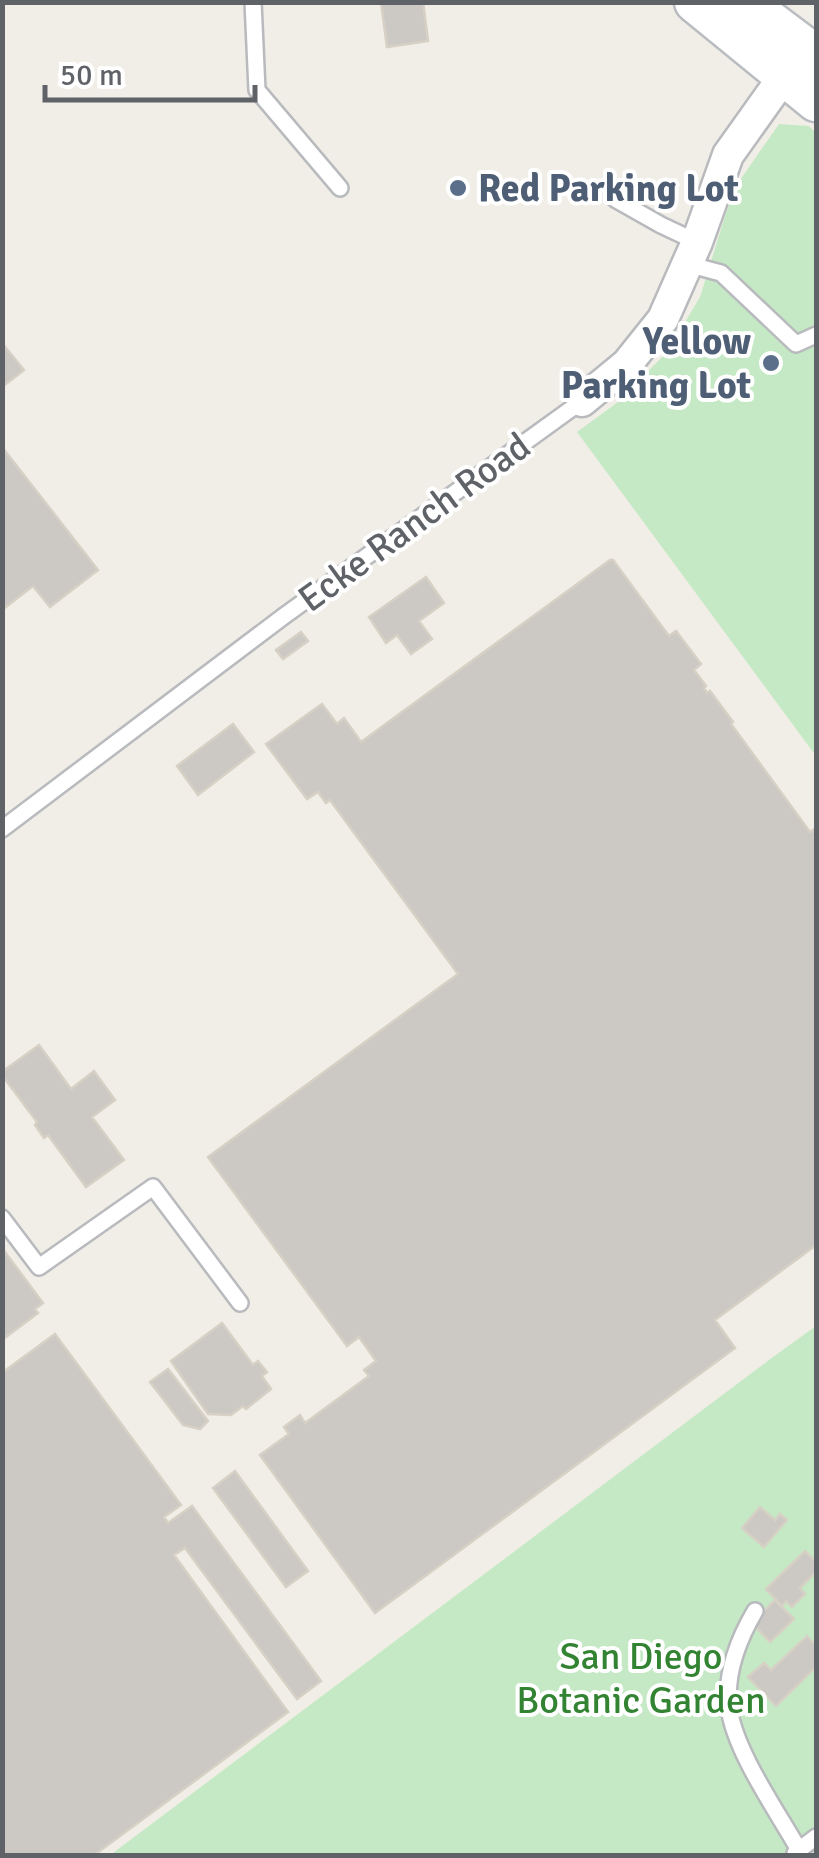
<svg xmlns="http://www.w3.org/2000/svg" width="819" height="1858" font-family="Signika,sans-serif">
  <rect width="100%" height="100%" fill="#f1eee7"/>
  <!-- green -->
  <path fill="#c5e9c4" d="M779 124 809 126 816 133V756L577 432 618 402 667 352 700 297 726 213 738 183Z
    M816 1326V1855L109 1856 773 1357Z"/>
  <!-- building -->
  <path fill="#ccc9c4" stroke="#d6d0c5" stroke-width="2.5" d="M381 2H423L428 41 387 47Z
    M2 343 24 370 2 387Z
    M2 447 98 570 50 607 33 586 2 610Z
    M610 560H613L669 636 676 631 701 664 694 670 706 686 704 688 707 693 710 691 733 722 731 724 810 832 816 828V1245L715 1320 735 1348 375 1613 260 1455 289 1434 284 1427 300 1415 305 1423 369 1376 364 1370 376 1361 359 1337 347 1346 208 1157 458 974 330 800 326 803 318 792 307 799 266 744 322 704 337 724 344 718 361 742Z
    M426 577 444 603 419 621 432 639 411 654 397 635 386 643 369 617Z
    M301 632 308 641 283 659 276 650Z
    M233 724 254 752 198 795 177 766Z
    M39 1045 71 1089 94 1071 115 1100 92 1117 124 1160 86 1187 48 1135 44 1138 35 1125 37 1122 2 1075V1072Z
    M2 1248 43 1303 35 1309 38 1313 2 1340Z
    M222 1323 253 1365 258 1361 267 1372 262 1376 271 1389 246 1409 243 1406 231 1415 208 1414 171 1361Z
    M55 1334 181 1505 164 1517 168 1523 192 1506 321 1681 297 1699 185 1548 174 1555 288 1712 93 1856H2V1373Z
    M168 1369 208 1421 200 1429 183 1425 150 1382Z
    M235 1471 308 1571 286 1587 213 1488Z
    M760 1507 775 1520 780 1514 787 1520 764 1547 742 1528Z
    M805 1551 816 1562V1572L800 1588 805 1594 792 1607 786 1601 782 1606 766 1589Z
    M775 1600 794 1619 770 1642 752 1623Z
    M807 1636 816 1646V1667L776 1706 748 1677 764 1663 771 1670Z"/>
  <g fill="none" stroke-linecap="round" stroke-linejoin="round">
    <defs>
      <path id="lane" d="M253 2 257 90 340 188
        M615 199 661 225 697 242
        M687 264 721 273 796 344 816 335
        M2 829 284 616 582 401
        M2 1218 39 1267 153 1187 240 1303
        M755 1611C738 1640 725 1674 729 1708 735 1752 777 1811 799 1850
        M795 1853 816 1837"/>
      <path id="street" d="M582 401 627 364 663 319 697 242 728 155 797 58"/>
      <path id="secondary" d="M695 2 816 101
        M744 2 816 56"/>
    </defs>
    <!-- lane casing -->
    <use href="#lane" stroke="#b8babe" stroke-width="20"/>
    <!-- street casing -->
    <use href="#street" stroke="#b8babe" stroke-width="35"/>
    <!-- secondary casing -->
    <use href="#secondary" stroke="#b9bcc1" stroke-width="45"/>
    <!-- lane -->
    <use href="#lane" stroke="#fff" stroke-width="15"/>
    <!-- street -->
    <use href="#street" stroke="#fff" stroke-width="30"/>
    <!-- secondary -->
    <use href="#secondary" stroke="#fff" stroke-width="40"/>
  </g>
  <!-- markers -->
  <g fill="#5c6f8a" stroke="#fff" stroke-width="4">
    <circle cx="458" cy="188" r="10"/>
    <circle cx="771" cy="363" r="10"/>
  </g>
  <g text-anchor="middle" stroke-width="8" stroke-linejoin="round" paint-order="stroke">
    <!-- service labels -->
    <g font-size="38" font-weight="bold" fill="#4e5e75" stroke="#fff" text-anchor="start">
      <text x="478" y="201">Red Parking Lot</text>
      <text x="751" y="354" text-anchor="end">Yellow<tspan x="751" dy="44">Parking Lot</tspan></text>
    </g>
    <!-- street labels -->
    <g font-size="38" fill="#5f6368" stroke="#fff">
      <text transform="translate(414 522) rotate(-36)" y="13">Ecke Ranch Road</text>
    </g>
    <!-- park labels -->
    <g font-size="38" fill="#328332" stroke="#fff">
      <text x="641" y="1669">San Diego<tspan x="641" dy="44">Botanic Garden</tspan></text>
    </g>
  </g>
  <!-- border -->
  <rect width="819" height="1858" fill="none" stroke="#5f6368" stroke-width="10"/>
  <!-- scale -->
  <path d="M45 85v15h210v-15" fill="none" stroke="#5f6368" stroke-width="5"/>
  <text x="60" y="85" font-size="30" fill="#5f6368" stroke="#ffffff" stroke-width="8" paint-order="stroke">50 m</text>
</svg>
